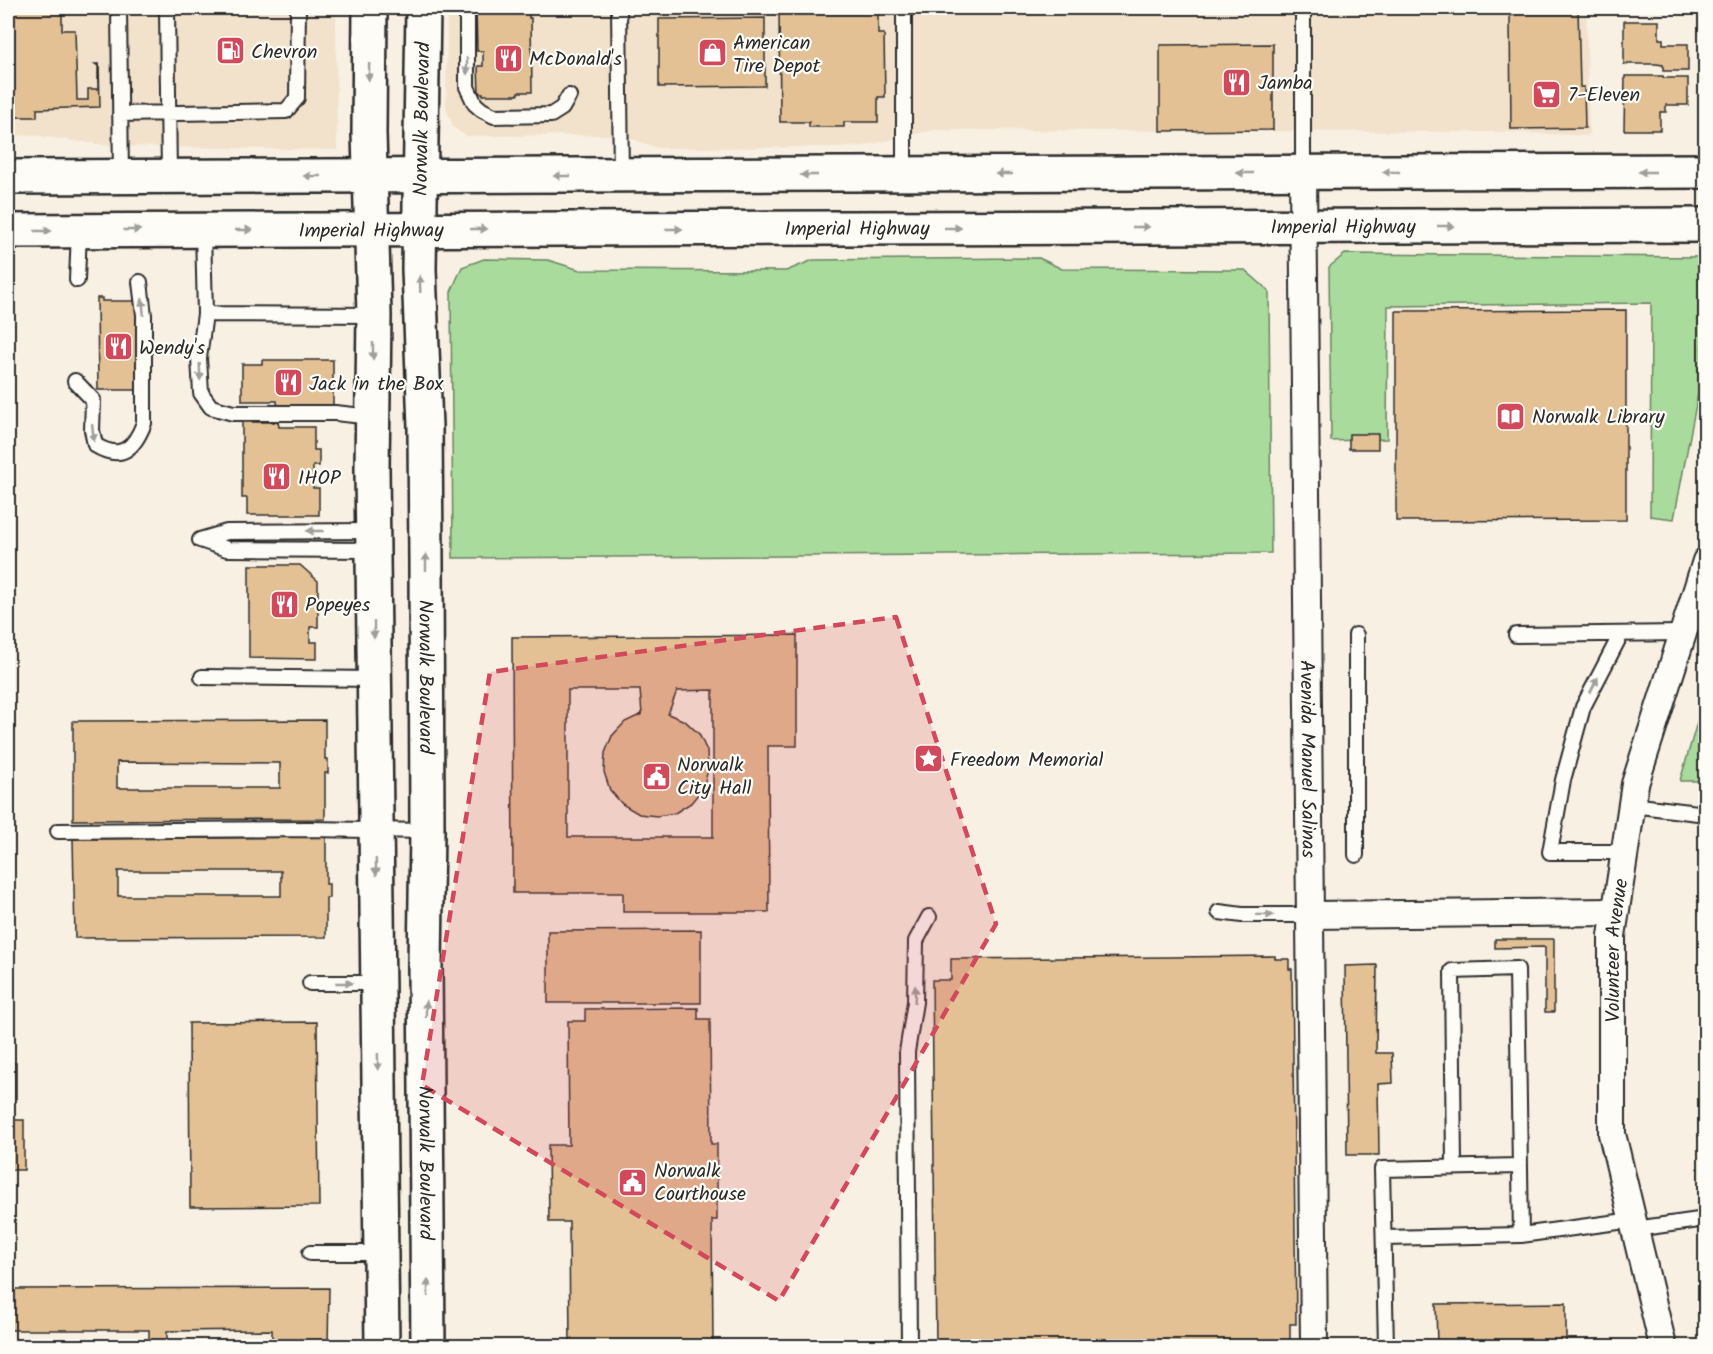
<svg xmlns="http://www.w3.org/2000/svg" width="1713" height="1354" font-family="Kalam,sans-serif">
  <rect width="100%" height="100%" fill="#f8f0e3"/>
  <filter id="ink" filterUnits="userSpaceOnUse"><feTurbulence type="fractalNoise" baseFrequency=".0167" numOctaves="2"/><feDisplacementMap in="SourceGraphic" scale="12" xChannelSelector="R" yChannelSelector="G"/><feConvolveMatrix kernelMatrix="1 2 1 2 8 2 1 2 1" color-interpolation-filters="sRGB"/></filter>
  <g filter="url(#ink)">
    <!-- built -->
    <path fill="#f2e2cc" d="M8 8H336L337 150 113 146 30 135 8 136Z
      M447 8H1586L1589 136 1509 132 934 130 859 147 658 148 621 135 466 136 453 127 446 108Z"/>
    <!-- green -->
    <path fill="#a9db9c" stroke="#6a8364" stroke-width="1.5" d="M1345 254 1704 257 1702 373 1674 519 1650 516 1651 303 1388 306 1387 439 1331 441 1329 267Z
      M1039 258 1062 269 1245 270 1269 291 1271 553 453 558 451 292 462 267 484 259 548 260 580 270 786 271 813 260Z
      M1705 695V781H1680Z"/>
    <!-- building -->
    <path fill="#e3c195" stroke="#2b2b2b" stroke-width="1.5" fill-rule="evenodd" d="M8 8H62V30H75L77 100H88V89H98V66L95 64H99L100 107 37 109V117H8Z
      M476 8H529V18H531L532 92H518V95H483V93H479L478 66H483V51H477Z
      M779 8H878V34H884L885 97H878V122H844V127H809V122H780Z
      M1514 8H1578L1580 87H1584L1585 128 1511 129 1510 15H1515Z
      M1592 8H1614V12H1592Z
      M765 18V86L659 87V19Z
      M1624 21H1659V39H1663V44H1688V71H1663V65L1656 64H1624Z
      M1273 44V130L1160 131V45Z
      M1625 76H1663V78H1688V105H1666V112H1660V130H1624Z
      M97 298H102V301H134V298H139L138 390H98Z
      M1626 310V520L1396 521V311Z
      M262 360H333V406H292V410H278L277 401H242V364H262Z
      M242 422H278L279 427H314V450H319V466H313V488H319V515H247V498H242Z
      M1349 434H1378V449H1349Z
      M249 565H300L318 581V627H310V642H317V659L249 658Z
      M797 635V746H768L769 912H623V893H513L512 637ZM568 690H640L642 714 625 722 612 736 605 753 604 772 610 790 622 804 639 814 657 816 675 813 691 803 703 788 708 770 707 751 699 734 685 721 668 714 677 691 713 690V837H568Z
      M325 720V759H328V773H325V819L73 820V721ZM117 762 280 763V788H117Z
      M326 837V884H329V898H326V937L75 938 73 839ZM118 871H281V896H118Z
      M701 930V1003H548V931Z
      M1495 939H1554V1012H1545V947L1495 948Z
      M1275 956V959H1289V969H1292L1296 1324H1290V1342H1278V1346H936L932 980H951V959Z
      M1377 965 1376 1053H1392L1393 1083 1378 1084 1379 1155H1347L1345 966Z
      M698 1008V1019H710L711 1144H717V1220H712L713 1345 570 1346 569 1222H549L548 1145H569L568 1021H585V1009Z
      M317 1022 319 1206 190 1207 189 1023Z
      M8 1063H16V1101H8Z
      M8 1120H24V1170H8Z
      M8 1215H11V1281H8Z
      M329 1288 328 1346H286V1340L272 1341V1330L167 1331V1343H149V1330H8V1289Z
      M1566 1303V1346H1437L1436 1304Z"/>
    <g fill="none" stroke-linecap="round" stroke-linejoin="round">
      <defs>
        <path id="lane" d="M119 8 121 177
          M167 8 169 176
          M467 8V87L475 104 482 110 494 116 551 115 562 108 569 96
          M619 8 621 175
          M904 8V174
          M120 114 286 111 297 98 298 8
          M1303 173V8
          M203 230 205 314 199 358 201 393 211 407 233 413H335L372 417
          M77 280 79 231
          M205 314 374 315
          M75 381 93 400 92 430 95 445C121 461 134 449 144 423V315L140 282
          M200 540 227 532 374 531
          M200 540 227 549 374 550
          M1621 634 1583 707 1563 780 1550 852H1624
          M1516 635 1682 633
          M202 677 375 679
          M1632 805 1706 814
          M58 831 309 829 427 831
          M1356 855V635
          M1219 912 1242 915H1310
          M310 983H377
          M1454 1166 1452 971 1517 969 1521 1235 1633 1220
          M1635 1229 1706 1219
          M1384 1238 1521 1235
          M310 1253H380
          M909 1346 907 1052 915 1002 916 941 929 917
          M1386 1346 1382 1169 1520 1166"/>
        <g id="street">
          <path id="s1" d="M1303 173 1314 1346"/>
          <path d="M1310 915 1615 912"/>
          <path id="s2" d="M1663 1346 1612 1134V936L1635 784 1706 561"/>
        </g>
        <g id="secondary">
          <path d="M370 8 369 133 374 315 372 468 382 1346"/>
          <path id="s3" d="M423 8 419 269 425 427 426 562 427 831 425 965 428 1346"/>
        </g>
        <g id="primary">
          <path d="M8 177 1706 171"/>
          <path id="s4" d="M8 231 1706 225"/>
        </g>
      </defs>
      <!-- lane casing -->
      <use href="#lane" stroke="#2b2b2b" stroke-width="18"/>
      <!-- street casing -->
      <use href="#street" stroke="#2b2b2b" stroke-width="30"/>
      <!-- secondary casing -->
      <use href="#secondary" stroke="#2b2b2b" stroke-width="38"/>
      <!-- primary casing -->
      <use href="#primary" stroke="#2b2b2b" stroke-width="38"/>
      <!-- lane -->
      <use href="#lane" stroke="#fdfcf7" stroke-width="14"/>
      <!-- street -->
      <use href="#street" stroke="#fdfcf7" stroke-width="26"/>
      <!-- secondary -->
      <use href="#secondary" stroke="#fdfcf7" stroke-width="33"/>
      <!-- primary -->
      <use href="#primary" stroke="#fdfcf7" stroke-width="33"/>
    </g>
    <!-- one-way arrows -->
    <defs><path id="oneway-solid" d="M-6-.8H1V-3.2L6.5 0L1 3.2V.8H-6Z" transform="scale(1.5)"/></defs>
    <g fill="#9e9e9b">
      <use href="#oneway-solid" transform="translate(467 66) rotate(90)"/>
      <use href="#oneway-solid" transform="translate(369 72) rotate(91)"/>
      <use href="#oneway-solid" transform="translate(1391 172) rotate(180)"/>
      <use href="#oneway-solid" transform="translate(1647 172) rotate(180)"/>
      <use href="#oneway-solid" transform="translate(1245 173) rotate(180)"/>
      <use href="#oneway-solid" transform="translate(1004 174) rotate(180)"/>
      <use href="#oneway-solid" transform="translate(809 175) rotate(180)"/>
      <use href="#oneway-solid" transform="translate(312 176) rotate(180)"/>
      <use href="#oneway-solid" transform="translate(562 176) rotate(180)"/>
      <use href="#oneway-solid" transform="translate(1446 226)"/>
      <use href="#oneway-solid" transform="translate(1141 227)"/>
      <use href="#oneway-solid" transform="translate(953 228)"/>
      <use href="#oneway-solid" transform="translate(479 229)"/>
      <use href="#oneway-solid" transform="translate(674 229)"/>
      <use href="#oneway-solid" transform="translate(132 230)"/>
      <use href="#oneway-solid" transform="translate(244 230)"/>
      <use href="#oneway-solid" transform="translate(43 231)"/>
      <use href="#oneway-solid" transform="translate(420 284) rotate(-92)"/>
      <use href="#oneway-solid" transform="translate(143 307) rotate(-95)"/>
      <use href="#oneway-solid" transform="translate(373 351) rotate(90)"/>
      <use href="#oneway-solid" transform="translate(200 372) rotate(88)"/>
      <use href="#oneway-solid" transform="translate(93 433) rotate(84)"/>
      <use href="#oneway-solid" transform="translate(315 531) rotate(180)"/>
      <use href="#oneway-solid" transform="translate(426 562) rotate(-90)"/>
      <use href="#oneway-solid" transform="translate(374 630) rotate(90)"/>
      <use href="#oneway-solid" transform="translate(1594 685) rotate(-63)"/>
      <use href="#oneway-solid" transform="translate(376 867) rotate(89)"/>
      <use href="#oneway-solid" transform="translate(1265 915) rotate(1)"/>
      <use href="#oneway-solid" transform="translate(344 983)"/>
      <use href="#oneway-solid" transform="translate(915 994) rotate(-88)"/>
      <use href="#oneway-solid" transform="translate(426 1009) rotate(-90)"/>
      <use href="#oneway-solid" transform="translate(378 1062) rotate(89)"/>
      <use href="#oneway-solid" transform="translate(428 1288) rotate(-90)"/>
    </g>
  </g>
  <!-- marked area -->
  <path fill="#d1495b" fill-opacity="0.2" stroke="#d1495b" stroke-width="4.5" stroke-dasharray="12 8" stroke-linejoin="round" d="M896 617 996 924 779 1301 422 1085 490 672Z"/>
  <!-- icons -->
  <defs>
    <symbol id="fuel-square" viewBox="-11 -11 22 22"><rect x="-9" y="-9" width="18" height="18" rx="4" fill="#d1495b" stroke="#fdfcf7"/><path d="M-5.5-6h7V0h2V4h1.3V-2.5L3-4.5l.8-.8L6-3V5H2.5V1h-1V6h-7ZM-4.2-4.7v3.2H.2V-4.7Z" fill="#fff"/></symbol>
    <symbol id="shop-square" viewBox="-11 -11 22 22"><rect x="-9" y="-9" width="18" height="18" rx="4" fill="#d1495b" stroke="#fdfcf7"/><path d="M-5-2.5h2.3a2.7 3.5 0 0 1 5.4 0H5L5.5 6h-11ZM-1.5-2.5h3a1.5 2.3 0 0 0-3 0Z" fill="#fff"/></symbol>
    <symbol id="restaurant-square" viewBox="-11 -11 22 22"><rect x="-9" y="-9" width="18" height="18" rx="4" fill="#d1495b" stroke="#fdfcf7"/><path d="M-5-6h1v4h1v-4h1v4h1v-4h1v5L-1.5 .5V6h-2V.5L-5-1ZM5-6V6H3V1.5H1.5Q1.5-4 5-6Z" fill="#fff"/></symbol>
    <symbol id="supermarket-square" viewBox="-11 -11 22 22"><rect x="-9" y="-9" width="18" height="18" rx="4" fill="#d1495b" stroke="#fdfcf7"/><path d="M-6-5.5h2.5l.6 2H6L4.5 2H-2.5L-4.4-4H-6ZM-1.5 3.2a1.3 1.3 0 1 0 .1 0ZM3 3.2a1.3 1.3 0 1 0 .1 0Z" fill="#fff"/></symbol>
    <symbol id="library-square" viewBox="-11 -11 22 22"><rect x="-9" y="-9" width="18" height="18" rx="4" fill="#d1495b" stroke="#fdfcf7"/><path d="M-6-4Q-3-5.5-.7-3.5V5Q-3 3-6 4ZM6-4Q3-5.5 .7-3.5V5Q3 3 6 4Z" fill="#fff"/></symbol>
    <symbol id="sight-square" viewBox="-11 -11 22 22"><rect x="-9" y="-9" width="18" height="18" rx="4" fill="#d1495b" stroke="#fdfcf7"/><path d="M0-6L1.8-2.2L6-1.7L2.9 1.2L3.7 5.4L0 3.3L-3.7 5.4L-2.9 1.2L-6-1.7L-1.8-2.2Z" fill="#fff"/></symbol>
    <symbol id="civic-square" viewBox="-11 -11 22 22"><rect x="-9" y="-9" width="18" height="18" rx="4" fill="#d1495b" stroke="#fdfcf7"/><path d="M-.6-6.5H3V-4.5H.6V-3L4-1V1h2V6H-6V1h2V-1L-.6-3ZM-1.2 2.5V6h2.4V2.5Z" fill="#fff"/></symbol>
  </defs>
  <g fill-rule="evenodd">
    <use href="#fuel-square" x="214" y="34" width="33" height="33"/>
    <use href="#shop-square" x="696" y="36" width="33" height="33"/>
    <use href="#restaurant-square" x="492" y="42" width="33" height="33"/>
    <use href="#restaurant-square" x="1220" y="66" width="33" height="33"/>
    <use href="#supermarket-square" x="1530" y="78" width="33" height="33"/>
    <use href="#restaurant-square" x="102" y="330" width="33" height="33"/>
    <use href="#restaurant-square" x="272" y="366" width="33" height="33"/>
    <use href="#library-square" x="1494" y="400" width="33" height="33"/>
    <use href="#restaurant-square" x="260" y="460" width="33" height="33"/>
    <use href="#restaurant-square" x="268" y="588" width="33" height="33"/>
    <use href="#sight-square" x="912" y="742" width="33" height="33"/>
    <use href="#civic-square" x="640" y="760" width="33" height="33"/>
    <use href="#civic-square" x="616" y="1166" width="33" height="33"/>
  </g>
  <g text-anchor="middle" stroke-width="4.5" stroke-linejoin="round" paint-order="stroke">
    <!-- poi labels -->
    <g font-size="20" fill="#2b2b2b" stroke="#fdfcf7" text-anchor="start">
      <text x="733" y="49">American<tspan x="733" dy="23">Tire Depot</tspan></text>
      <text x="251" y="58">Chevron</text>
      <text x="529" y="65">McDonald's</text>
      <text x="1258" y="89">Jamba</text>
      <text x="1568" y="101">7-Eleven</text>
      <text x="139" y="354">Wendy's</text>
      <text x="309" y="390">Jack in the Box</text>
      <text x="1532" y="423">Norwalk Library</text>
      <text x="298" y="484">IHOP</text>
      <text x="305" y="611">Popeyes</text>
      <text x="950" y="766">Freedom Memorial</text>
      <text x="677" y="771">Norwalk<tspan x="677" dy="23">City Hall</tspan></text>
      <text x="654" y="1177">Norwalk<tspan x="654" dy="23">Courthouse</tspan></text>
    </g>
    <!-- street labels -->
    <g font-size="20" fill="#2b2b2b" stroke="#fdfcf7">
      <text transform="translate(421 119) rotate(-89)" y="7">Norwalk Boulevard</text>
      <text dy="7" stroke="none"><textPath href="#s4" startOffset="1335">Imperial Highway</textPath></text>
      <text dy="7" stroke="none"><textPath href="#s4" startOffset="849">Imperial Highway</textPath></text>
      <text dy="7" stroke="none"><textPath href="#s4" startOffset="363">Imperial Highway</textPath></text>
      <text dy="7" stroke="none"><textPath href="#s3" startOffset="669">Norwalk Boulevard</textPath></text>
      <text dy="7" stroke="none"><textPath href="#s1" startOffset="586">Avenida Manuel Salinas</textPath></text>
      <text dy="7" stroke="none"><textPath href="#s2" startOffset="402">Volunteer Avenue</textPath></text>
      <text dy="7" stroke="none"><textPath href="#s3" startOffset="1155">Norwalk Boulevard</textPath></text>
    </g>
  </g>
  <!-- margin -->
  <rect width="1713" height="1354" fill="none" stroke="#fdfcf7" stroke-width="30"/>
  <rect x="15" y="15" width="1683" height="1324" fill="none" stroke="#2b2b2b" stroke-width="2" filter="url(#ink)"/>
</svg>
